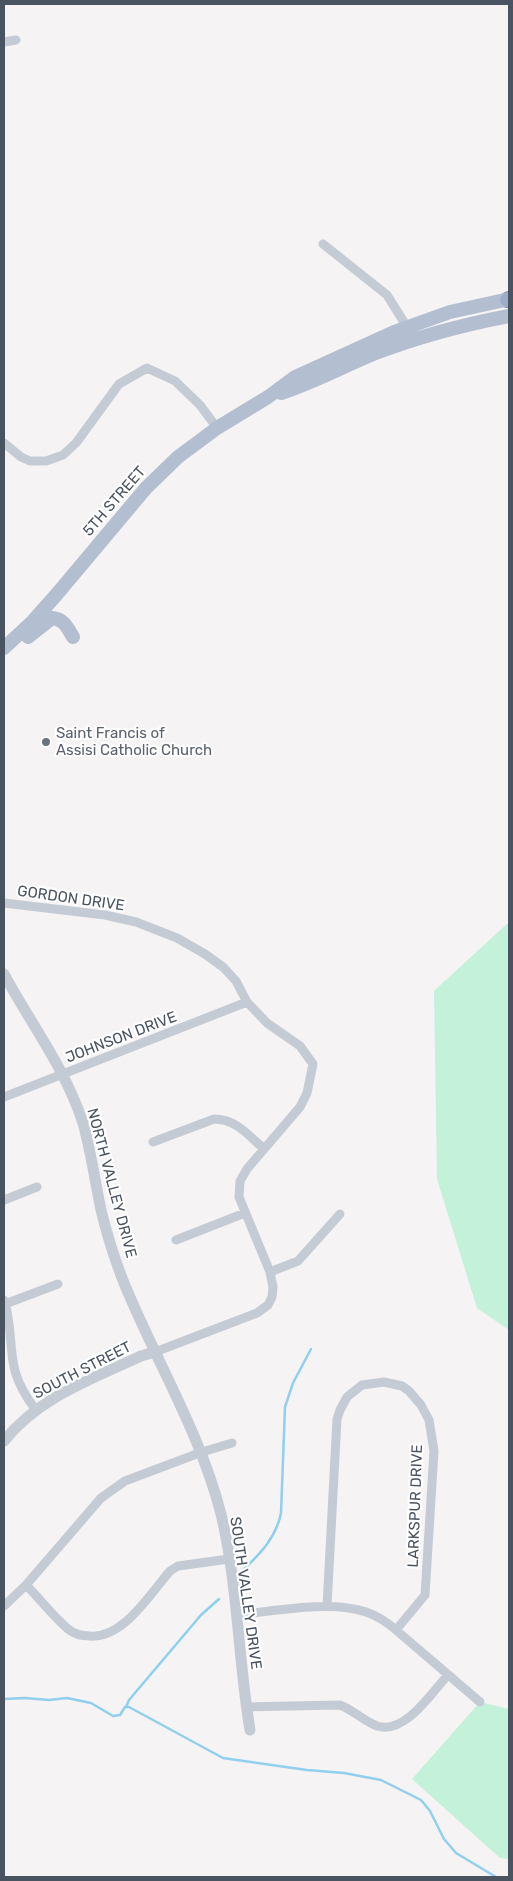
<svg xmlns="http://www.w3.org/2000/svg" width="513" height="1881" font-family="Rubik,sans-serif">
  <rect width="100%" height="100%" fill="#f5f3f3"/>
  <!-- green -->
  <path fill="#c3f1da" d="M509 922V1330L477 1308 437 1179 434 991Z
    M480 1702 509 1709V1859L500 1858 412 1779Z"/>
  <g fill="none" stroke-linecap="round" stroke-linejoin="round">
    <!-- stream -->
    <path stroke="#90cfed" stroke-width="2.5" d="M242 1571C260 1554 276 1538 281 1513L285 1407 293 1383 311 1349
      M4 1699 25 1698 49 1700 67 1698 91 1703 113 1716 120 1715 125 1707H129L223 1758 307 1770 344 1773 381 1780 421 1800 430 1811 444 1839 456 1853 496 1877
      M126 1707 129 1700 201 1615 219 1599"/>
    <defs>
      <path id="trunk" d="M507 300 509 299"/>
    </defs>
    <!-- trunk casing -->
    <use href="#trunk" stroke="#768aac" stroke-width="16"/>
    <!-- minor -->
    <path stroke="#c4cbd4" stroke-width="9" d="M4 42 16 40
      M323 244 387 295 407 327
      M4 443 21 457 30 461H46L63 455 76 443 119 384 147 368 175 381 200 405 217 428
      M4 903 105 915 136 922 177 938 205 954 223 967 236 981 247 1002 267 1023 300 1046 313 1064 307 1093 300 1107 247 1169 240 1181 239 1197 270 1272 273 1287 272 1297 268 1305 257 1313 155 1352
      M4 1097 247 1002
      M153 1142 214 1119C236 1119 248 1135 264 1149
      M4 1200 37 1187
      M176 1240 245 1213
      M270 1272 298 1261 340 1214
      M4 1300C12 1323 9 1348 15 1371 19 1385 26 1397 35 1409
      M5 1304 58 1284
      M26 1585C40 1599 53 1616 68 1629 74 1634 83 1636 90 1636 123 1639 150 1594 170 1571L178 1566 229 1559
      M4 1606 26 1585 101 1498 125 1481 202 1452 232 1443
      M327 1606 337 1419 340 1410 347 1397 362 1385 384 1382 402 1386 409 1391 421 1405 429 1420 434 1451 425 1595 396 1630
      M236 1615C275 1611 330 1600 366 1612 378 1616 387 1622 396 1630L480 1702
      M246 1707 340 1705C353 1710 364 1721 377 1726 405 1735 431 1693 448 1675"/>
    <!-- tertiary -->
    <path stroke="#c4cbd4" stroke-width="11" d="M4 974C31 1024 65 1068 83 1123 91 1152 95 1181 101 1210 107 1235 115 1260 124 1283 156 1361 200 1432 221 1514 238 1585 238 1659 250 1730
      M4 1441C39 1397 92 1379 141 1356L155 1352"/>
    <!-- primary -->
    <path stroke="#b3bed1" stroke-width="14" d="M281 393C312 383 342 367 373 354 417 337 462 325 509 316
      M28 637 52 618C64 619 67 627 73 637
      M4 648 33 621 57 594 146 488 178 457 217 428 268 397 295 377 394 332 450 312 509 299"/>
    <!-- trunk -->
    <use href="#trunk" stroke="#9faec8" stroke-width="14"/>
  </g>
  <!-- markers -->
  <circle fill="#6b7280" stroke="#fff" stroke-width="2" cx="46" cy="742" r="5"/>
  <g text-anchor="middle" stroke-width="4.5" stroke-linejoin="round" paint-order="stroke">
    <!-- street labels -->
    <g font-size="15" fill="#4a5360" stroke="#fff">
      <text transform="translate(114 501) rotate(-49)" y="5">5TH STREET</text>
      <text transform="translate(71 898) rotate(8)" y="5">GORDON DRIVE</text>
      <text transform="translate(121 1037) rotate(-21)" y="5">JOHNSON DRIVE</text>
      <text transform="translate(112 1183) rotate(75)" y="5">NORTH VALLEY DRIVE</text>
      <text transform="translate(82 1370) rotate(-27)" y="5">SOUTH STREET</text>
      <text transform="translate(415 1506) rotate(-88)" y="5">LARKSPUR DRIVE</text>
      <text transform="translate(246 1593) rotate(82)" y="5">SOUTH VALLEY DRIVE</text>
    </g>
    <!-- worship labels -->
    <g font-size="15" fill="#5b616d" stroke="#fff" text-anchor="start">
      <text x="56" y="738">Saint Francis of<tspan x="56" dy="17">Assisi Catholic Church</tspan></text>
    </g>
  </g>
  <!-- border -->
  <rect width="513" height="1881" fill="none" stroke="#4a5360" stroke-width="10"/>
</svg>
